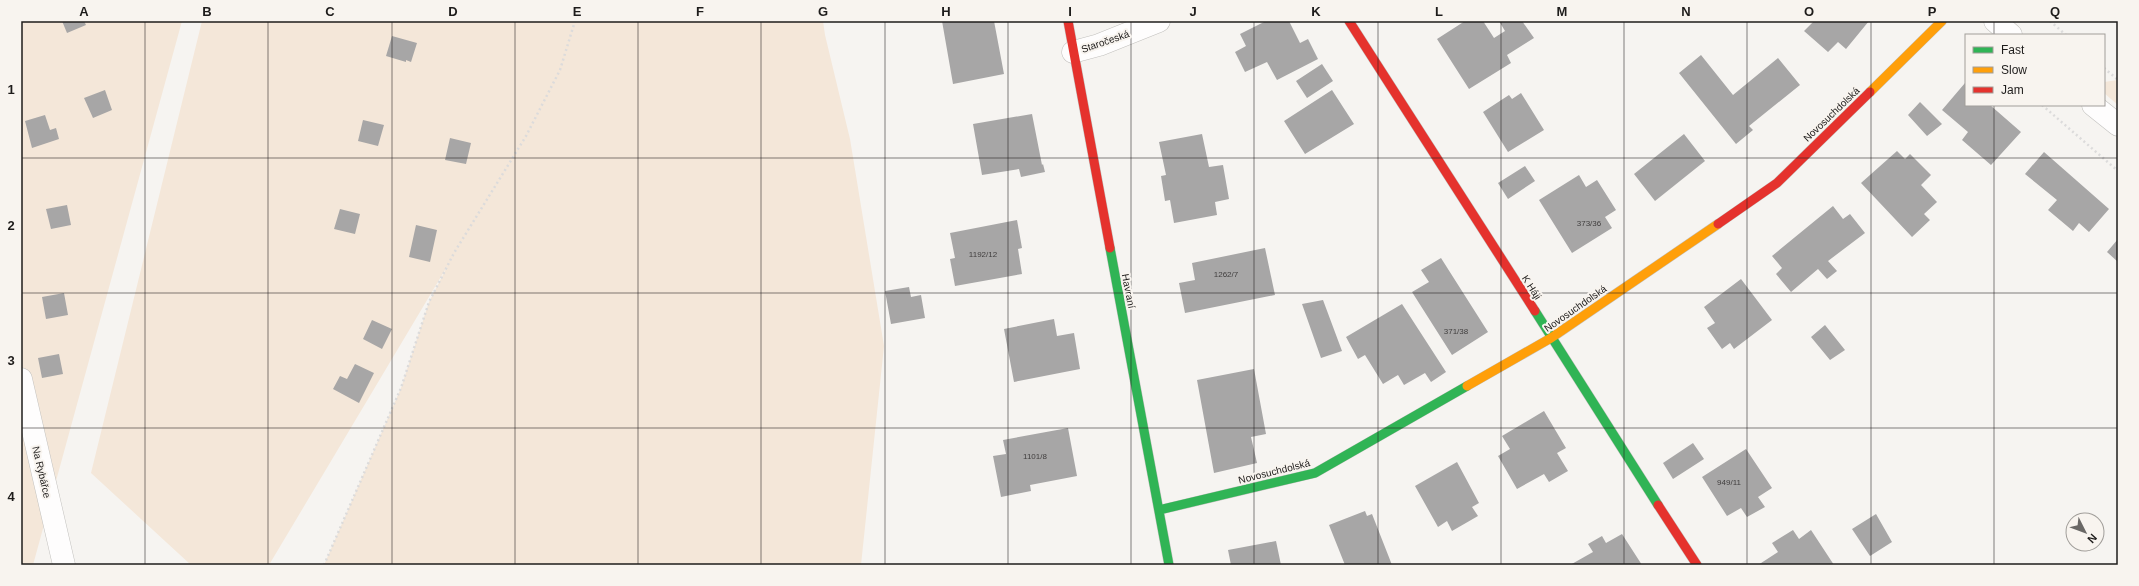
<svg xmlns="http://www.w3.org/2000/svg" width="2139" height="586" viewBox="0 0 2139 586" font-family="Arial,sans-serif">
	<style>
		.green { fill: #f4e7d9 }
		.building { fill: #a7a6a6 }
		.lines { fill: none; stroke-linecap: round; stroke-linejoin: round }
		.street-casing { stroke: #c2c1be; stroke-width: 23 }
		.fast-casing { stroke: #c2c1be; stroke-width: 10 }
		.slow-casing { stroke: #c2c1be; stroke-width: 10 }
		.jam-casing { stroke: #c2c1be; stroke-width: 10 }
		.path { stroke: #dcdbdb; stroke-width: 2.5; stroke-dasharray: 2 3; stroke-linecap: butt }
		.street { stroke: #fefdfd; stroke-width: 22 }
		.fast { stroke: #30b455; stroke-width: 9 }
		.slow { stroke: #ff9f0a; stroke-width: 9 }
		.jam { stroke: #e5322d; stroke-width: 9 }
		.grid { fill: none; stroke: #1e1c1b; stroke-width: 1; stroke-opacity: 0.55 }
		.labels { text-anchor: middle; stroke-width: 4; stroke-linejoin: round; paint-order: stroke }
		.number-label { font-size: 8px; fill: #403e3e }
		.street-label { font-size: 10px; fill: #1e1c1b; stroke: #f8f4ef }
		.neatline { fill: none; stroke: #1e1c1b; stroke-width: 1.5 }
		.grid-label { font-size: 13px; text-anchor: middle; font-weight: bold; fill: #1e1c1b }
	</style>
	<rect width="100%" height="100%" fill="#f6f4f1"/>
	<path class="green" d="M21,21H182L33,565H21Z
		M202,21H823L825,35L850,139L884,346L861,565H324L401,388L429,302L448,265L269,565H191L91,473Z
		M2118,80V105L2104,93V82Z"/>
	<path class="building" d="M62,21H84L86,25L67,33Z
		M942,21H994L1004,74L953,84Z
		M1266,21H1289L1300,43L1308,39L1318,59L1277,80L1267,62L1245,72L1235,52L1246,46L1240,34Z
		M1465,21H1483L1494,38L1505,31L1499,21H1522L1534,38L1507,55L1511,63L1469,89L1437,39Z
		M1814,21H1869L1846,49L1838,42L1828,52L1804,31Z
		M392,36L417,43L411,62L406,60V62L386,56Z
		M1701,55L1733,95L1778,58L1800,85L1749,126L1753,130L1736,144L1679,73Z
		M1322,64L1333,81L1307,98L1296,81Z
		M1965,83L1966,105H1990L2021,132L1991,165L1962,140L1968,132L1942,110Z
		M105,90L112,110L93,118L84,98Z
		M1332,90L1354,124L1305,154L1284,121Z
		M1521,93L1544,130L1508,152L1483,112L1509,95L1512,99Z
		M1920,102L1942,124L1927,136L1908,115Z
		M1032,114L1042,165L1043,164L1045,172L1021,177L1019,169L982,175L973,124Z
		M45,115L50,130L56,128L59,139L32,148L25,121Z
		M363,120L384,125L378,146L358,141Z
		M1202,134L1209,167L1223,165L1229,199L1215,202L1217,215L1174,223L1170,200L1165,201L1161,176L1166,175L1159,142Z
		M1684,134L1705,161L1655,201L1634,174Z
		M450,138L471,143L466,164L445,160Z
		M1897,151L1905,159L1910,154L1931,175L1921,185L1937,202L1924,214L1930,220L1912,237L1861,183Z
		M2044,152L2109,209L2089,232L2079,223L2073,231L2048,210L2057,200L2025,174Z
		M1525,166L1535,181L1508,199L1498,183Z
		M1579,175L1586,187L1597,180L1616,210L1605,217L1612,228L1572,253L1539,200Z
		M67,205L71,225L51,229L46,209Z
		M1833,206L1843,219L1850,214L1865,233L1828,261L1837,271L1827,279L1818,269L1791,292L1776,274L1782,268L1772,256Z
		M340,209L360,214L355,234L334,229Z
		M1017,220L1022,248L1018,249L1022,274L955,286L950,259L955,258L950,233Z
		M416,225L437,230L430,262L409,257Z
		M2118,239V262L2107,252Z
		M1265,248L1275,295L1185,313L1179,283L1195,280L1192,263Z
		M1441,258L1488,332L1452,355L1412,292L1429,282L1421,270Z
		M1741,279L1772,320L1734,349L1730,343L1722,349L1707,328L1715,323L1704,307Z
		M909,287L911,297L921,295L925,318L891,324L885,291Z
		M64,293L68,315L46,319L42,297Z
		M1323,300L1342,351L1321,358L1302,304Z
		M1402,304L1446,372L1431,382L1425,373L1404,385L1398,375L1383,384L1365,355L1358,359L1346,337Z
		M1054,319L1057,336L1074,333L1080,369L1014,382L1004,329Z
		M372,320L392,329L382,349L363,339Z
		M1825,325L1845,350L1830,360L1811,337Z
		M59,354L63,374L42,378L38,358Z
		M355,364L374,373L359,403L333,389L340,376L347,379Z
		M1254,369L1266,434L1251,437L1257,463L1214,473L1197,380Z
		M1544,411L1566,448L1557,453L1568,471L1549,482L1544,474L1517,489L1498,456L1510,449L1502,436Z
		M1068,428L1077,476L1030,485L1031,491L1001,497L993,456L1006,454L1003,440Z
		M1693,443L1704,459L1673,479L1663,463Z
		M1746,449L1772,488L1758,497L1765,507L1747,517L1741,508L1727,516L1702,477Z
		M1457,462L1479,503L1472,507L1478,516L1452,531L1447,521L1438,527L1415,486Z
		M1365,511L1367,516L1372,514L1392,565H1345L1329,525Z
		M1876,514L1892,542L1870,556L1852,529Z
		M1793,530L1799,539L1811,530L1834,565H1758L1778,552L1772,543Z
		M1622,534L1642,565H1570L1593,552L1588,544L1602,536L1606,543Z
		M1276,541L1281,565H1231L1228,550Z"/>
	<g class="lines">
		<defs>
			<path id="street" d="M1995,21L2011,35
				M1073,52L1099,45L1159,21
				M2093,105L2118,125
				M21,379L64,565"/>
			<path id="fast" d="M1110,248L1169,565
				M1535,311L1658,505
				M1159,510L1315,473L1467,386"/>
			<path id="slow" d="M1870,92L1942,21
				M1467,386L1551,338L1718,224"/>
			<path id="jam" d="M1068,21L1110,248
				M1349,21L1535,311
				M1718,224L1777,183L1870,92
				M1658,505L1697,565"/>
		</defs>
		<use href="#street" class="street-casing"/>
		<use href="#fast" class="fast-casing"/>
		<use href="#slow" class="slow-casing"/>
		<use href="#jam" class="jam-casing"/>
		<path class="path" d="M2050,21L2066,35
			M2104,68L2118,80
			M2042,105L2118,171
			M324,565L401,388L429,302L454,253L526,136L560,70L575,21"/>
		<use href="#street" class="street"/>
		<use href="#fast" class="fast"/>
		<use href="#slow" class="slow"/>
		<use href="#jam" class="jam"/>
	</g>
	<path class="grid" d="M145,21V565M268,21V565M392,21V565M515,21V565M638,21V565M761,21V565M885,21V565M1008,21V565M1131,21V565M1254,21V565M1378,21V565M1501,21V565M1624,21V565M1747,21V565M1871,21V565M1994,21V35M1994,105V565M21,158H2118M21,293H2118M21,428H2118"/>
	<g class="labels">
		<g class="number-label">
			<text x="1589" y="226">373/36</text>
			<text x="983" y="257">1192/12</text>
			<text x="1226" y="277">1262/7</text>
			<text x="1456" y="334">371/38</text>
			<text x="1035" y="459">1101/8</text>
			<text x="1729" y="485">949/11</text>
		</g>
		<g class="street-label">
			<text transform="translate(1105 41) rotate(-19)" y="4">Staročeská</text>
			<text transform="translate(1831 114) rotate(-44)" y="4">Novosuchdolská</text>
			<text transform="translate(1532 287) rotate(57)" y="4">K Háji</text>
			<text transform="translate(1129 291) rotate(79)" y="4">Havraní</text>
			<text transform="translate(1575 308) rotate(-35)" y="4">Novosuchdolská</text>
			<text transform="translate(1274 471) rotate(-14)" y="4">Novosuchdolská</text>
			<text transform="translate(42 472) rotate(77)" y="4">Na Rybářce</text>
		</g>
	</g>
	<rect width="2139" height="586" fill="none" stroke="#f8f4ef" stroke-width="44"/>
	<rect x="1965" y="34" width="140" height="72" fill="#f8f4ef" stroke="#a19e9a"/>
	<rect x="1973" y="47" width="20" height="6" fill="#30b455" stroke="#a19e9a"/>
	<text x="2001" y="54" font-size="12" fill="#1e1c1b">Fast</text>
	<rect x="1973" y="67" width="20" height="6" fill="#ff9f0a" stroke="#a19e9a"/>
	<text x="2001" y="74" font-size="12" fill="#1e1c1b">Slow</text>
	<rect x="1973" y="87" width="20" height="6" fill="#e5322d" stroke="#a19e9a"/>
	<text x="2001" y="94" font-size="12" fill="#1e1c1b">Jam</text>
	<g transform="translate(2085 532) rotate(132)"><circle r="19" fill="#f8f4ef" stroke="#a19e9a"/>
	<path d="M0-3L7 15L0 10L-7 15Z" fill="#6a6866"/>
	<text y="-6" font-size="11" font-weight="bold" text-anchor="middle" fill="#1e1c1b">N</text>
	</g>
	<rect x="22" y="22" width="2095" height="542" class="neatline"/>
	<g class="grid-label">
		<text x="84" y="16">A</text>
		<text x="207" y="16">B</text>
		<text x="330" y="16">C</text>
		<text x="453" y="16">D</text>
		<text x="577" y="16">E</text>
		<text x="700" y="16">F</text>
		<text x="823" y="16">G</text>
		<text x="946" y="16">H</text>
		<text x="1070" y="16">I</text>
		<text x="1193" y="16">J</text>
		<text x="1316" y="16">K</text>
		<text x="1439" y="16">L</text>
		<text x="1562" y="16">M</text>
		<text x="1686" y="16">N</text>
		<text x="1809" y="16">O</text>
		<text x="1932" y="16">P</text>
		<text x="2055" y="16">Q</text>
		<text x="11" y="94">1</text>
		<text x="11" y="230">2</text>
		<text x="11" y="365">3</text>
		<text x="11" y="501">4</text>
	</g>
</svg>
